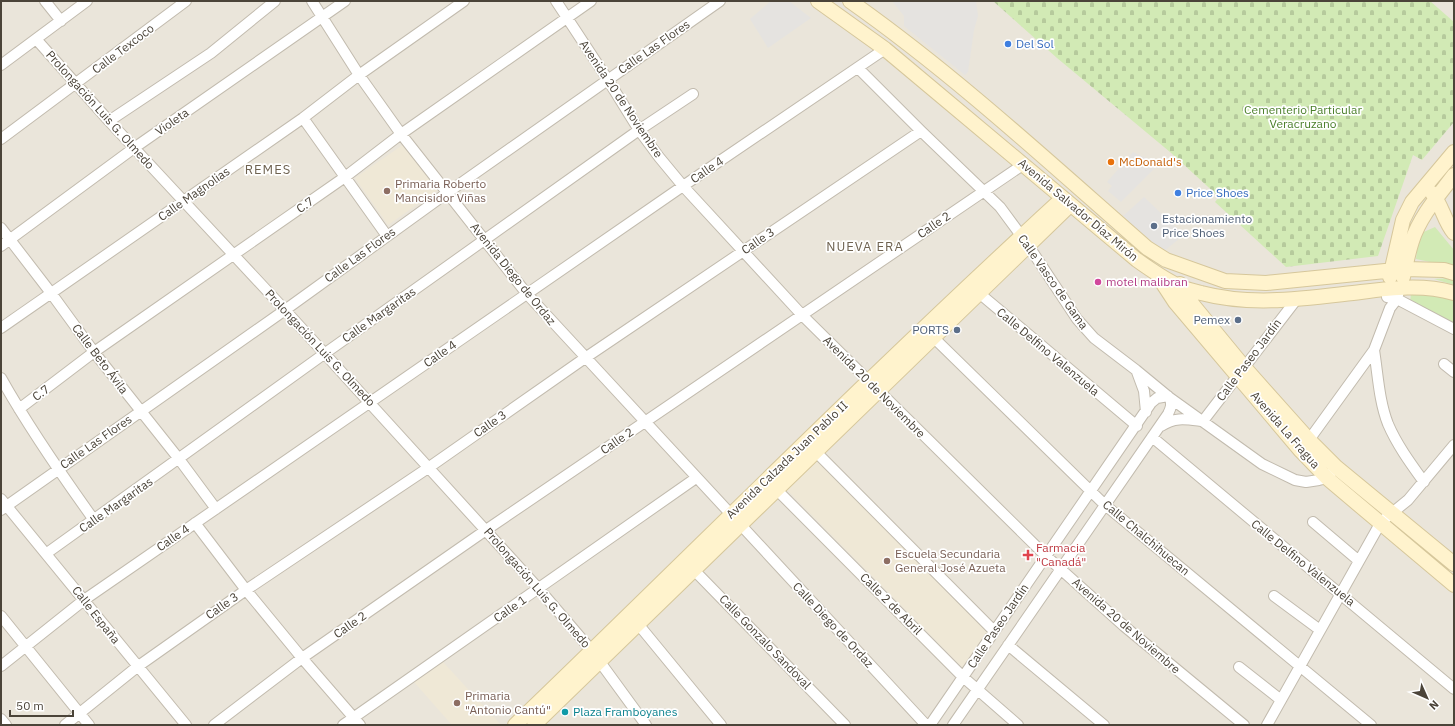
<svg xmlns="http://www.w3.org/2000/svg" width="1455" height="726" viewBox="0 0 1455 726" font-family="'IBM Plex Sans',sans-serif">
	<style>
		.residential { fill: #eae5da }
		.education { fill: #efe8d6 }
		.green { fill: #d2eab5 }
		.cemetery { fill: url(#cemetery-stones) }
		.parking { fill: #e5e3e0 }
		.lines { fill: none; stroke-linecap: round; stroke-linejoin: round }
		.street-casing { stroke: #c2bbae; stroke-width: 12 }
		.secondary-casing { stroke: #d6c79b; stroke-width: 16 }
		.street { stroke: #fff; stroke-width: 10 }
		.secondary { stroke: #fff3cd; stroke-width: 14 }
		.shop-dot { fill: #3f7fe0; stroke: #fff; stroke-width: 1.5 }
		.food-dot { fill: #e8710a; stroke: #fff; stroke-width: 1.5 }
		.education-dot { fill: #8d6e63; stroke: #fff; stroke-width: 1.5 }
		.service-dot { fill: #5c6f8a; stroke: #fff; stroke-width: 1.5 }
		.hotel-dot { fill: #d1479c; stroke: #fff; stroke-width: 1.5 }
		.health-dot { fill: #e0444e; stroke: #fff; stroke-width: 1.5 }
		.culture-dot { fill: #0f9aa8; stroke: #fff; stroke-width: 1.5 }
		.labels { text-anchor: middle; stroke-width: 3.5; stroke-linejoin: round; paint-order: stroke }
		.shop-label { font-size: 12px; fill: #366cbe; stroke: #fff; text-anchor: start }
		.street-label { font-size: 12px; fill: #4b4439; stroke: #fff }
		.park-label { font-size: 12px; fill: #4a7f2a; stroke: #fff }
		.food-label { font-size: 12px; fill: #c56008; stroke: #fff; text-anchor: start }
		.education-label { font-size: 12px; fill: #785e54; stroke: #fff; text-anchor: start }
		.service-label { font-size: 12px; fill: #4e5e75; stroke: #fff; text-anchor: end }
		.hotel-label { font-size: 12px; fill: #b23c85; stroke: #fff; text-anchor: start }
		.health-label { font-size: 12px; fill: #be3a42; stroke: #fff; text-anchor: start }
		.culture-label { font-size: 12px; fill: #0d838f; stroke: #fff; text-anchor: start }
		.neighbourhood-label { font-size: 13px; letter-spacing: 1px; fill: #6e6250; stroke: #fff }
	</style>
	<defs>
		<pattern id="cemetery-stones" width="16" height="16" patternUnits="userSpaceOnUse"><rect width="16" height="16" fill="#d2eab5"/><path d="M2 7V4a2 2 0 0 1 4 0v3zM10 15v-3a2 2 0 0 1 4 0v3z" fill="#b6ca9c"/></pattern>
	</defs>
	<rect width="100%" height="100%" fill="#f6f3ec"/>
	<path class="residential" d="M1,1H1454V725H1Z"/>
	<path class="education" d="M404,144L438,190L388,225L355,178Z
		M816,458L989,633L964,669L785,488Z
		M443,662L501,725H452L414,682Z"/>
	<path class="green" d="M1435,227L1454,250V267L1416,259L1419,234Z
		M1451,278L1454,279V285L1434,279Z
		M1411,293L1454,296V325L1410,303Z"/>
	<path class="cemetery" d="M993,1H1430L1454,22V122L1422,160L1413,155L1378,256L1286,267L1215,202L1219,197L1170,152L1057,58Z"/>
	<path class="parking" d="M771,1H789L811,18L768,48L750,19Z
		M892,1H976L978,16L974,30L968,72L965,75L904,26V16Z
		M1133,152L1159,164L1121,202L1108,191L1112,186L1107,182Z
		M1144,197L1184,235L1164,251L1122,217Z"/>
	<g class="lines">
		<defs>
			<path id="street" d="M45,1L61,21
				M312,1L359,75L401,134L527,294L926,725
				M556,1L608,80L639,130L659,157L683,186L802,315L1046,556L1124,626L1244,725
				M36,39L109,121L285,310L539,589L592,651L646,725
				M1,65L87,1
				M858,68L921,131L1000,207L1028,245L1077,319L1094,338L1136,370L1170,398L1262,464L1295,480L1306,482L1319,480L1327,478L1331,473
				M303,118L387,236
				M109,121L211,53L275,1
				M1,139L186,1
				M1,228L51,293L94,352L179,459L216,509
				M1,246L134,148L345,1
				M979,293L1137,426
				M1387,297L1397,299L1454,329
				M1,328L303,118L359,75L464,1
				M933,337L1105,505L1371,725
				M1374,350C1378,375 1379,401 1388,424C1397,445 1411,464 1424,482
				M1444,364L1454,372
				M1137,372L1144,391L1146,412
				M1,378C29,428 61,474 94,520
				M19,409L94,352L345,177L401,134L591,1
				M1203,421L1296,300
				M1161,426C1175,417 1185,419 1201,421
				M1152,437L1454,689
				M1306,444L1374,350L1390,308L1397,299L1400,287
				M816,452L994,631
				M772,485L963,677L1018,725
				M1,499L186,725
				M1,510L285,310L447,193L720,1
				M1313,522L1359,561
				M195,523L246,590L302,658L360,725
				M47,553L324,354L639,130L693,94
				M690,566L845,725
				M1274,596L1320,630
				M1,616L89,725
				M638,624L721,725
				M1008,645L1104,725
				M1,666L84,600L683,186L885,49
				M1239,667L1281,700
				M1,719L6,725
				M65,725L137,667L246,590L428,468L585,358L921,131
				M214,725L302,658L486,530L1024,164
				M343,725L696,478
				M930,725L1151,403L1157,398L1168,396
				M953,725L1168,414C1171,408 1172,405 1170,398
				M1267,725L1381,522L1408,500L1454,445"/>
			<path id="secondary" d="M818,1L885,49L1137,260C1151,270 1165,280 1181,287C1187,290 1195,291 1201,293C1254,307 1307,298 1361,292C1392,288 1423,284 1454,293
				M850,1C955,75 1050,163 1147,248L1166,260L1225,281L1266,283L1405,269L1444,270L1454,273
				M1432,193C1442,205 1444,221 1454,233
				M1158,276L1175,302L1301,451L1327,478L1454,585
				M1390,277L1403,220L1412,202L1454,152
				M1403,277C1406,265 1408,253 1412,241C1420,216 1439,195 1454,175
				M1180,284L1193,305L1244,367L1310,441L1336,467L1454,564
				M515,725C698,549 876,369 1063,198
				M534,725L1070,205"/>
		</defs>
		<use href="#street" class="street-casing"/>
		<use href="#secondary" class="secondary-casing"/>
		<use href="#street" class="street"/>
		<use href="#secondary" class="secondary"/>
	</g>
	<g class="shop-dot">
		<circle cx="1008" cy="44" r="4"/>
		<circle cx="1178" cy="193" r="4"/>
	</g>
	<circle class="food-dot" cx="1111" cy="162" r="4"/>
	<g class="education-dot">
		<circle cx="387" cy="191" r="4"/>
		<circle cx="887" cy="561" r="4"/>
		<circle cx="457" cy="703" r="4"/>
	</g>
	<g class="service-dot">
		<circle cx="1154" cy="226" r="4"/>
		<circle cx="1238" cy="320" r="4"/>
		<circle cx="957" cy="330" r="4"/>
	</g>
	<circle class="hotel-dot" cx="1098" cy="282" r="4"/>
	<path class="health-dot" d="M1026 549h4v4h4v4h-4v4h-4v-4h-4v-4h4z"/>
	<circle class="culture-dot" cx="565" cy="712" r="4"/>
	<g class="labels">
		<g class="shop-label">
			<text x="1016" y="48">Del Sol</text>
			<text x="1186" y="197">Price Shoes</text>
		</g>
		<g class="street-label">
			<text transform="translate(654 47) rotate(-35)" y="4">Calle Las Flores</text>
			<text transform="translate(123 49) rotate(-37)" y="4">Calle Texcoco</text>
			<text transform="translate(621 99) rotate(56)" y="4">Avenida 20 de Noviembre</text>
			<text transform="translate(100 110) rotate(48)" y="4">Prolongación Luis G. Olmedo</text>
			<text transform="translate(172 122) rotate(-35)" y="4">Violeta</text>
			<text transform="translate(707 170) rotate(-34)" y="4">Calle 4</text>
			<text transform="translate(194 194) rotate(-35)" y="4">Calle Magnolias</text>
			<text transform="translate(305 205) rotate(-35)" y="4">C.7</text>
			<text transform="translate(1078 210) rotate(40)" y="4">Avenida Salvador Díaz Mirón</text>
			<text transform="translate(934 225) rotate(-34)" y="4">Calle 2</text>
			<text transform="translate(758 241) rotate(-34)" y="4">Calle 3</text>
			<text transform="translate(360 255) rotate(-36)" y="4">Calle Las Flores</text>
			<text transform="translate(513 274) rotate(51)" y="4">Avenida Diego de Ordaz</text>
			<text transform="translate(1053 282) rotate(55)" y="4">Calle Vasco de Gama</text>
			<text transform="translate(379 315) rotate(-35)" y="4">Calle Margaritas</text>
			<text transform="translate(320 348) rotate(47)" y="4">Prolongación Luis G. Olmedo</text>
			<text transform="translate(1048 352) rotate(40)" y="4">Calle Delfino Valenzuela</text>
			<text transform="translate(440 354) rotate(-35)" y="4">Calle 4</text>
			<text transform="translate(100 359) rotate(53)" y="4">Calle Beto Ávila</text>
			<text transform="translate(1249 360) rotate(-53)" y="4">Calle Paseo Jardín</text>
			<text transform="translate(874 387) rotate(45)" y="4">Avenida 20 de Noviembre</text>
			<text transform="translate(41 393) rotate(-37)" y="4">C.7</text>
			<text transform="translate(490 424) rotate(-35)" y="4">Calle 3</text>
			<text transform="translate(1285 430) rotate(49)" y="4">Avenida La Fragua</text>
			<text transform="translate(617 441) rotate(-34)" y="4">Calle 2</text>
			<text transform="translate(96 442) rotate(-35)" y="4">Calle Las Flores</text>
			<text transform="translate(787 460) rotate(-44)" y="4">Avenida Calzada Juan Pablo II</text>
			<text transform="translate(116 505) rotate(-35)" y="4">Calle Margaritas</text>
			<text transform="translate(173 538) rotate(-35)" y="4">Calle 4</text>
			<text transform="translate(1146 538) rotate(40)" y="4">Calle Chalchihuecan</text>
			<text transform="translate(1303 563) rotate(39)" y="4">Calle Delfino Valenzuela</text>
			<text transform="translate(537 588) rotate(49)" y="4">Prolongación Luis G. Olmedo</text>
			<text transform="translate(891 604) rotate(45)" y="4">Calle 2 de Abril</text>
			<text transform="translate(222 606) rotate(-35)" y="4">Calle 3</text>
			<text transform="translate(510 609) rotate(-35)" y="4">Calle 1</text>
			<text transform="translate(96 615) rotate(52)" y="4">Calle España</text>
			<text transform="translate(350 625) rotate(-35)" y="4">Calle 2</text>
			<text transform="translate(833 625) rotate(47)" y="4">Calle Diego de Ordaz</text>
			<text transform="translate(998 626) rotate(-56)" y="4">Calle Paseo Jardín</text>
			<text transform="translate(1126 626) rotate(41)" y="4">Avenida 20 de Noviembre</text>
			<text transform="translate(765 642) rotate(46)" y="4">Calle Gonzalo Sandoval</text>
		</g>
		<g class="park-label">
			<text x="1303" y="114">Cementerio Particular<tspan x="1303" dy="14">Veracruzano</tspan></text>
		</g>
		<g class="food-label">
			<text x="1119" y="166">McDonald's</text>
		</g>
		<g class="education-label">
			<text x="395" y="188">Primaria Roberto<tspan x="395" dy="14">Mancisidor Viñas</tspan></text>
			<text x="895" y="558">Escuela Secundaria<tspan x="895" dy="14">General José Azueta</tspan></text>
			<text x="465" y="700">Primaria<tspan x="465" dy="14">"Antonio Cantú"</tspan></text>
		</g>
		<g class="service-label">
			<text x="1162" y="223" text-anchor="start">Estacionamiento<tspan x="1162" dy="14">Price Shoes</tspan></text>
			<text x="1230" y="324">Pemex</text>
			<text x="949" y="334">PORTS</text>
		</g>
		<g class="hotel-label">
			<text x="1106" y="286">motel malibran</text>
		</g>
		<g class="health-label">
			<text x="1036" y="552">Farmacia<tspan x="1036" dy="14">"Canadá"</tspan></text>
		</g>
		<g class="culture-label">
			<text x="573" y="716">Plaza Framboyanes</text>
		</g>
		<g class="neighbourhood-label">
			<text x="268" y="174">REMES</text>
			<text x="865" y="251">NUEVA ERA</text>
		</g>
	</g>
	<rect width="1455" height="726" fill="none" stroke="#4b4439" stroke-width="4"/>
	<g transform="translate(1427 698) rotate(135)" stroke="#ffffff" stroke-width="3" paint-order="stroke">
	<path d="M0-3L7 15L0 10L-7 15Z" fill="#4b4439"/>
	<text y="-6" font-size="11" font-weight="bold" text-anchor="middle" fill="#4b4439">N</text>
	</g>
	<path d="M10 710v6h63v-6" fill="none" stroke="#4b4439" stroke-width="2"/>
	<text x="16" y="710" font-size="12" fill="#4b4439" stroke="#ffffff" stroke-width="3" paint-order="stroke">50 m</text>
</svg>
